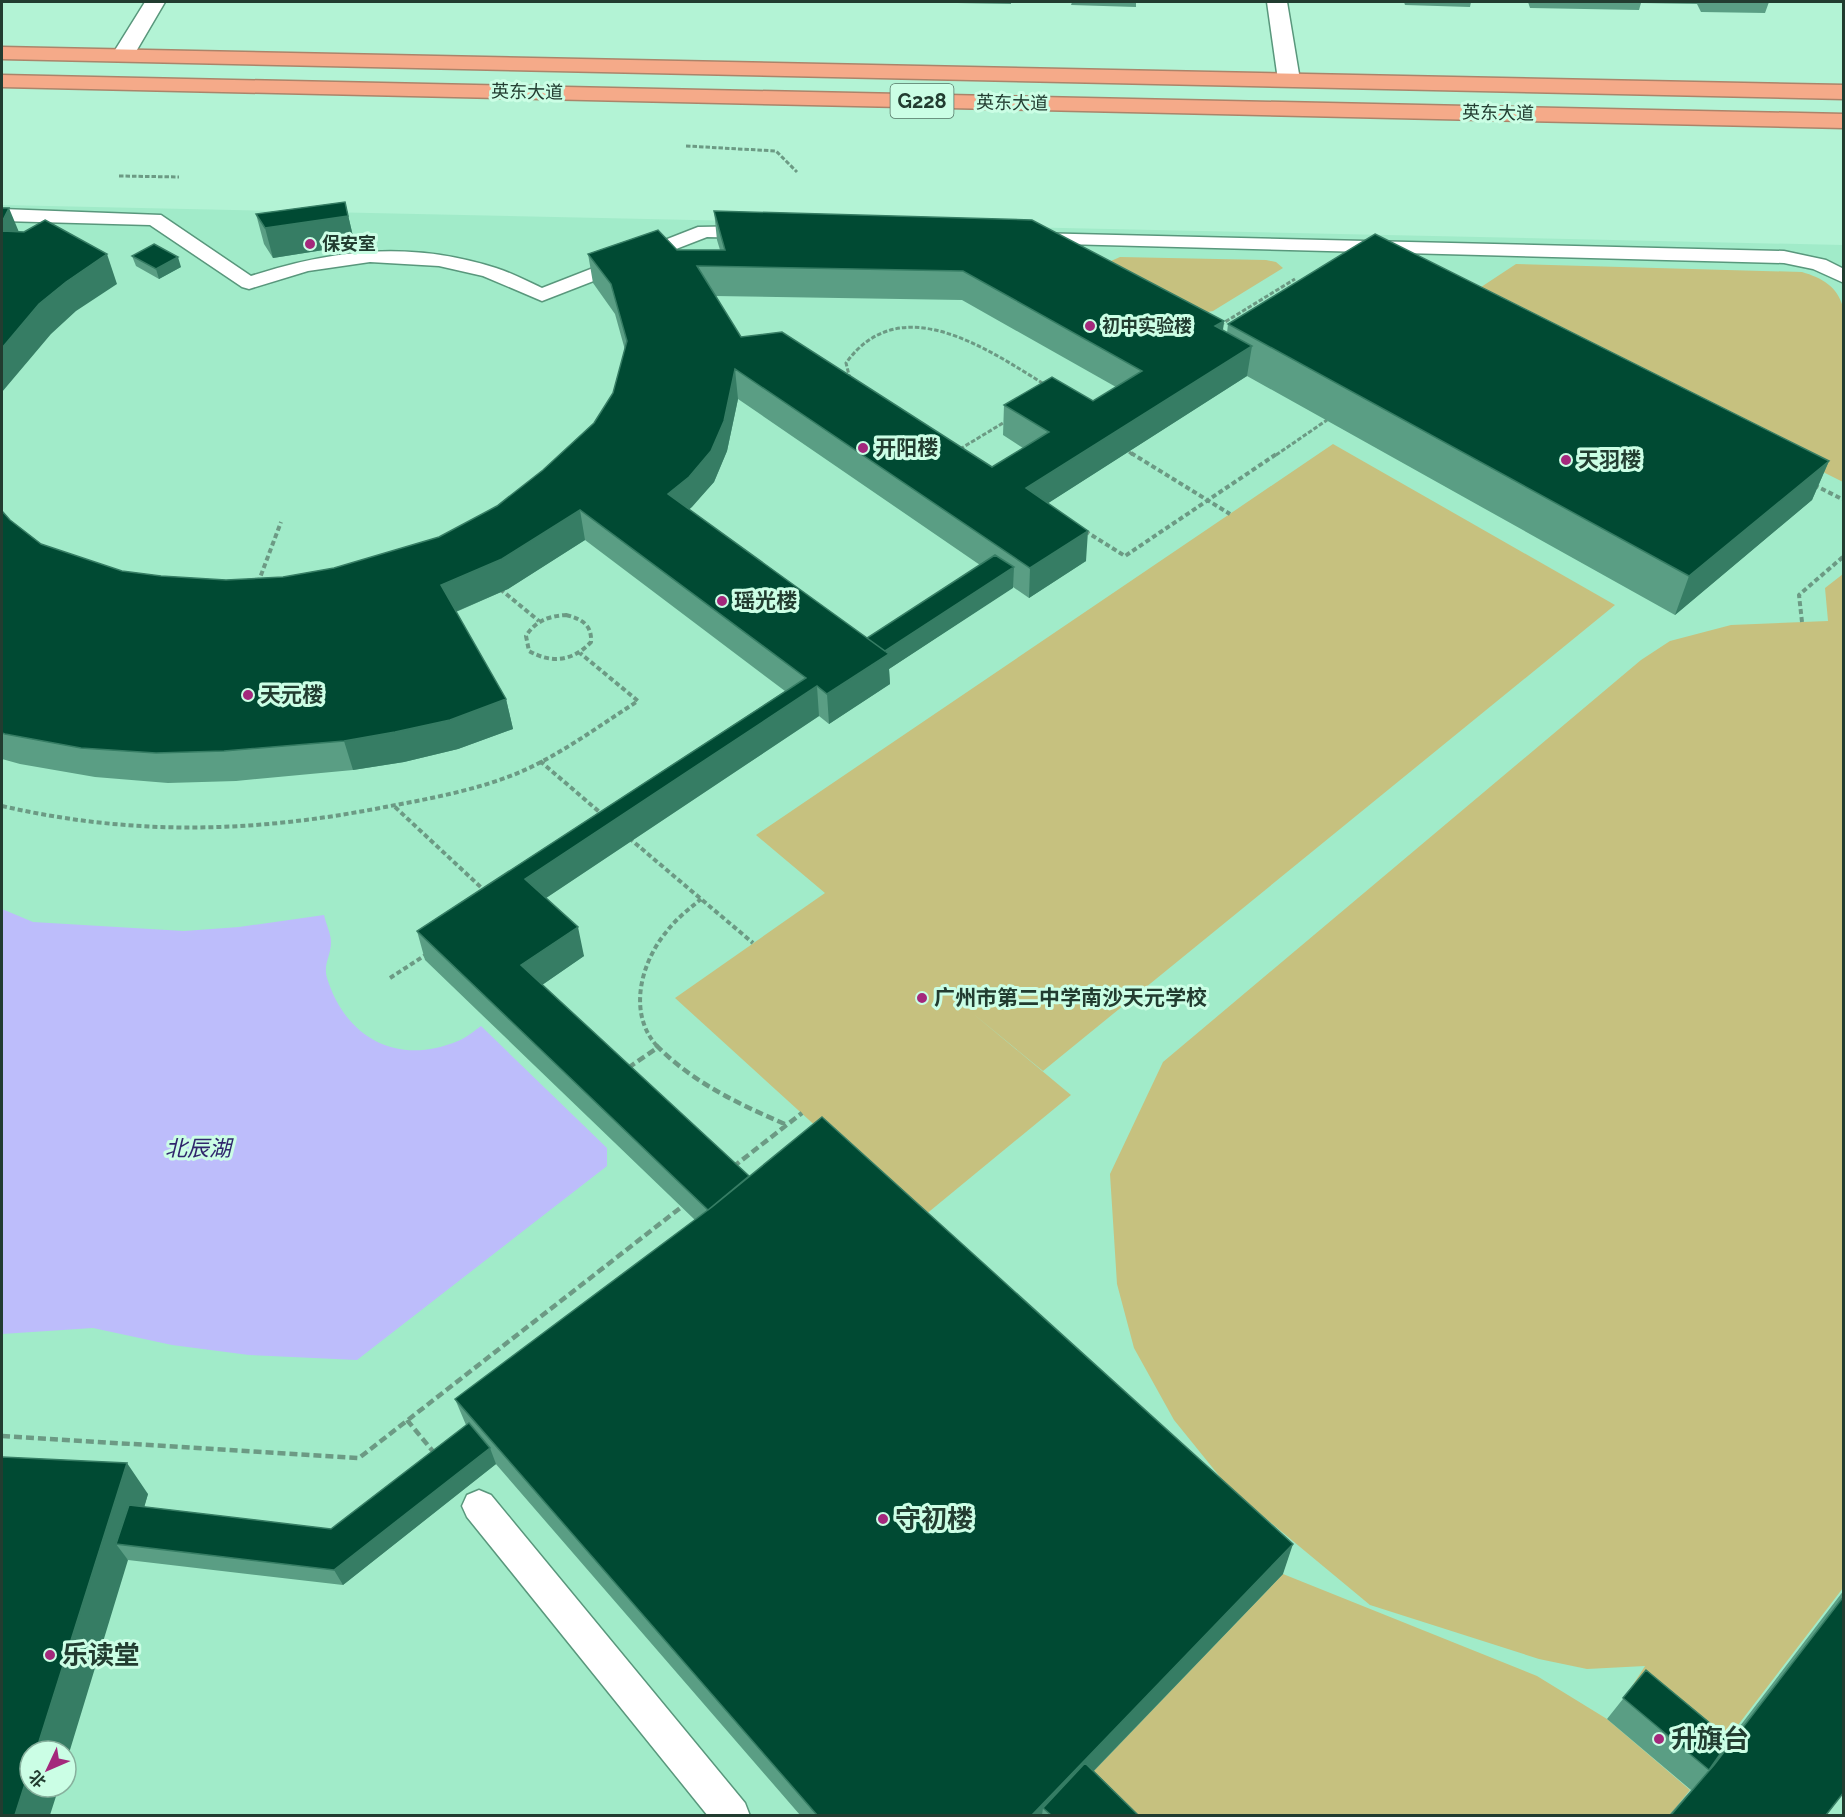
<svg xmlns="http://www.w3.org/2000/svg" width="1845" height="1817" viewBox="0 0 1845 1817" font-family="Raleway,'Noto Sans SC',sans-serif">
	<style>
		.built { fill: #a1ebc9; fill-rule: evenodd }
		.green { fill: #c6c17f }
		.water { fill: #bdbdfb }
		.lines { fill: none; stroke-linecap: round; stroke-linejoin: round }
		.lane-casing { stroke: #59977c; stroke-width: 3 }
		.street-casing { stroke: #59977c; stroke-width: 3 }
		.highway-casing { stroke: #ab846a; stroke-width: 3 }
		.path-far2 { stroke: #6c9a84; stroke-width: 3; stroke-dasharray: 4.5 2; stroke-linecap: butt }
		.path-far1 { stroke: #6c9a84; stroke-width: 4; stroke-dasharray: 5 3; stroke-linecap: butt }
		.path { stroke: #6c9a84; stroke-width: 4.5; stroke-dasharray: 8 4; stroke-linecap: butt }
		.lane { fill: #fff; fill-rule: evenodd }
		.street { fill: #fff; fill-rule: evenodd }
		.highway { fill: #f5aa89; fill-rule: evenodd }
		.wall { fill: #5a9e84; fill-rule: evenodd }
		.shaded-wall { fill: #367d64 }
		.building { fill: #004a33; stroke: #367d64; stroke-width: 1.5; fill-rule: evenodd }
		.poi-dot { fill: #a4287c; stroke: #cbfee5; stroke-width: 2 }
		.labels { text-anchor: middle; stroke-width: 6; stroke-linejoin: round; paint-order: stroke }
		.far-street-label { font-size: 18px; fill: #223c30; stroke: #cbfee5 }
		.far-poi-label { font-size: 18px; font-weight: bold; fill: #223c30; stroke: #cbfee5; text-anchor: start }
		.shield { fill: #cbfee5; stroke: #557666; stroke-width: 1.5 }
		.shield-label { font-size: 20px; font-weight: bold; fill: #223c30 }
		.poi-label { font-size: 21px; font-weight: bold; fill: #223c30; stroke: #cbfee5; text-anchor: start }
		.water-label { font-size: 22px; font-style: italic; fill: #30266c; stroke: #cbfee5 }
		.near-poi-label { font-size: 26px; font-weight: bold; fill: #223c30; stroke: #cbfee5; text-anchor: start }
	</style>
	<rect width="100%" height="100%" fill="#b3f3d5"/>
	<path class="built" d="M2,205L1843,245V1815L2,1816ZM30,1751H66V1787H30Z"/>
	<path class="green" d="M1120,257L1266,260L1276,262L1283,268L1213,311L1197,314L1115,268L1111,261Z
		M1516,264L1802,272C1822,278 1837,286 1843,307V482L1469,295Z
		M1333,444L1615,605L1043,1071L971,1012L1071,1095L919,1220L675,998L825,893L756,835Z
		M1843,574V1588L1712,1759L1629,1691L1645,1666L1587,1669L1539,1659L1370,1605L1229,1488L1174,1420L1134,1348L1117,1284L1110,1174L1163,1062L1641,660L1670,641L1731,625L1828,621L1825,588Z
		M1283,1574L1537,1676L1607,1719L1690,1790L1669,1816H1114L1082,1783Z"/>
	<path class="water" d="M2,909L33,922L184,931L239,927L324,915C326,924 331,934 331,942C331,956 323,964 327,978C346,1039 398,1066 458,1041C466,1038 474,1031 481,1026L607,1148V1166L357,1360L249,1355L172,1345L93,1328L2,1334Z"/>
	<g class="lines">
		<defs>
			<path id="lane" d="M2,209L161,215L251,276C334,249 412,241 496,268C512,273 527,281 542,288L698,227L752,226L762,232L752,238L707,237L542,301L483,276L439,266L370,262L308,271L249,289L242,287L150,225L2,221Z
				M1033,233L1784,251L1826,260L1844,269V283L1813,269L1784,263L1026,243L1023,239L1026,235Z
				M479,1490L491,1495L745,1803L750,1816H708L467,1517L462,1506L467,1495Z"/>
			<path id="street" d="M145,2H165L131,60H115L112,55Z
				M1267,2H1287L1300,80L1297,85H1281L1278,80Z"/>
			<path id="highway" d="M2,47L1844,85V99L2,59Z
				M2,75L1844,114V128L2,87Z"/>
		</defs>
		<use href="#lane" class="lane-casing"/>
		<use href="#street" class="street-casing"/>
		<use href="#highway" class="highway-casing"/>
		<path class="path-far2" d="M686,146L776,151L797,172
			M119,176L179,177
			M1220,325L1295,279
			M850,379L846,363C900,288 987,349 1044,384
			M960,449L1008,420
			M1129,452L1133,455
			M1276,455L1327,420"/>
		<path class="path-far1" d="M1131,453L1230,514
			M1814,485L1844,500
			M1085,531L1125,556L1278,453
			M258,583L281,522
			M500,589L539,621
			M566,615C582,619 592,625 591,642C573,661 552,664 529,651L526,636C535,621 549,616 566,615Z
			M1802,622L1799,595L1844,556
			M540,761L603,815
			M2,806C133,836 253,833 385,807C428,799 472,791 513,775C558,757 597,727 638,701L580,653
			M395,807L486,892
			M629,838L753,943
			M390,978L427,954
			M657,1046C627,1013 641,962 667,931C676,919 689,909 701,899"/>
		<path class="path" d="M656,1045C693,1083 739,1104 787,1125
			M628,1068L657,1048
			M733,1167L802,1113
			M407,1420L436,1455
			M2,1436L359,1458L684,1205"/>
		<use href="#lane" class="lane"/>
		<use href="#street" class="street"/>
		<use href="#highway" class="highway"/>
	</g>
	<path class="wall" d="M904,2H1011V4Z
		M1072,2H1136V7L1071,5Z
		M1404,2H1471L1470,7L1405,5Z
		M1528,2H1769L1765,13L1701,12L1697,4L1641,3L1639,10L1530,8Z
		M345,202L355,245L273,258L264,244L256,214Z
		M714,211L1224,321L1223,330L1227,333L1228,324L1829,461L1812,500L1675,615L1247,376L1048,503L1086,561L1029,598L1013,587L889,669L890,684L829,724L819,716L546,898L584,956L542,985L749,1176L1283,1574L1094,1771L1138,1815H800L495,1463L496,1464L343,1585L128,1560L2,1457L148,1494L144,1507L331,1529L466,1425L455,1399L695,1220L425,960L417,931L785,691L585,540L508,589L456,612L506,699L513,729L458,749L404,762L353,770L236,781L168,783L95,777L20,764L2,759V511L10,520L41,544L122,571L161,576L226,580L283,577L334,568L439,537L497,506L543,470L594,423L613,393L625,350L615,314L593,283L588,254L677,250H720L717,240ZM715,296L962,300L1116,387L1093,401L1004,405L1003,435L1023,448L992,467L741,337ZM738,399L980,565L867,638L689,509L714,482L727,451Z
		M132,256L181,267L159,279L136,266Z
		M1844,1590V1792L1826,1815H1669L1691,1790L1607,1719L1646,1670L1730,1739Z"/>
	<path class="shaded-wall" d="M345,202L355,245L273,258L265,228Z
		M9,208L21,237L2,245V222Z
		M107,254L117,284L76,311L51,334L2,392V348L39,304L66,282Z
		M178,257L181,267L159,279L156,269Z
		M1224,321L1220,351L1215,326Z
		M1252,346L1247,376L1025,518L1026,488Z
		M735,369L738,399L727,451L714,482L692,507L672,524L668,494Z
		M1829,461L1812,500L1675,615L1689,576Z
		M580,510L585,540L508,589L448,615L441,585Z
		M1088,531L1086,561L1029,598L1030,568Z
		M1014,567L1013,588L889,669L890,684L829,724L827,694L879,655Z
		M817,686L819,716L531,908L525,879Z
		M506,699L513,729L458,749L404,762L353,770L344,741Z
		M578,927L584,956L529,994L521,965Z
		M490,1448L496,1464L343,1585L334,1570Z
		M127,1463L148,1494L133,1546L116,1544L128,1560L66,1763V1751H36Z
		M1293,1544L1283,1574L1051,1815L1043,1808L1042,1815H1032Z
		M30,1768V1787H59L50,1815H15Z"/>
	<path class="building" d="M345,202L348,216L265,228L256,214Z
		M2,208H9L2,222Z
		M714,211L1032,220L1224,321L1215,326L1252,346L1026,488L1088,531L1030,568L735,369L724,421L711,451L689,477L668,494L889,654L827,694L817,686L525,879L578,927L521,965L749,1176L708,1210L417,931L806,678L580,510L502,559L441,585L506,699L450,720L395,732L344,741L224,751L156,753L81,748L5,734L2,733V511L10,520L41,544L122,571L161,576L226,580L283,577L334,568L439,537L497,506L543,470L594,423L613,393L627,341L611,284L588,254L658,230L677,250H725ZM697,266L963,271L1142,371L1093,401L1052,377L1004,405L1049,432L992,467L782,332L741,337Z
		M45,220L107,254L66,282L39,304L2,348V231L24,232Z
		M1375,234L1829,461L1689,576L1228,324Z
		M154,244L178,257L156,269L132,256Z
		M995,555L1014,567L885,651L867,638Z
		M822,1117L1293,1544L1032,1815H817L455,1399L712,1207Z
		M469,1423L490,1448L334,1570L116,1544L129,1505L331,1529Z
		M2,1457L127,1463L36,1751H30V1768L15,1815H2Z
		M1844,1596V1792L1826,1815H1671L1714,1765Z
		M1646,1670L1730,1740L1709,1770L1623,1698Z
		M1085,1763L1138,1815H1051L1043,1808Z"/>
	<g class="poi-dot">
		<circle cx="310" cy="244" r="6"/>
		<circle cx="1090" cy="326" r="6"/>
		<circle cx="863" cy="448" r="6"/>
		<circle cx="1566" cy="460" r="6"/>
		<circle cx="722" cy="601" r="6"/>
		<circle cx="248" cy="695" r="6"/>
		<circle cx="922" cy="998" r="6"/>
		<circle cx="883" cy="1519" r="6"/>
		<circle cx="50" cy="1655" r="6"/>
		<circle cx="1659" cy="1739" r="6"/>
	</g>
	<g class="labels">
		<g class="far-street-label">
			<text transform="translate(527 92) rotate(1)" y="6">英东大道</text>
			<text transform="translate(1012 103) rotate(1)" y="6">英东大道</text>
			<text transform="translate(1498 113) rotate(1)" y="6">英东大道</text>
		</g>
		<g class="far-poi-label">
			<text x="322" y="250">保安室</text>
			<text x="1102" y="332">初中实验楼</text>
		</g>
		<rect class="shield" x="890.5" y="84" width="63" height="34" rx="4.5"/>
		<g class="shield-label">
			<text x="922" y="108">G228</text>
		</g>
		<g class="poi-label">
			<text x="875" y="455">开阳楼</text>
			<text x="1578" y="467">天羽楼</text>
			<text x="734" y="608">瑶光楼</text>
			<text x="260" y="702">天元楼</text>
			<text x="934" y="1005">广州市第二中学南沙天元学校</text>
		</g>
		<g class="water-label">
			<text x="198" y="1156">北辰湖</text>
		</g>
		<g class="near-poi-label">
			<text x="895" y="1528">守初楼</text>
			<text x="62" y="1664">乐读堂</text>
			<text x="1671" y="1748">升旗台</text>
		</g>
	</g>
	<rect width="1845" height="1817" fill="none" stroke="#223c30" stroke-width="6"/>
	<g transform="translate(48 1769) rotate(226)"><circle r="28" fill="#cbfee5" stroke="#87b09d" stroke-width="1.5"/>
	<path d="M0-4.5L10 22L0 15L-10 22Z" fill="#a4287c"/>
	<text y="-9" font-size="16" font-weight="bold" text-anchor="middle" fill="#223c30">北</text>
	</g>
</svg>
